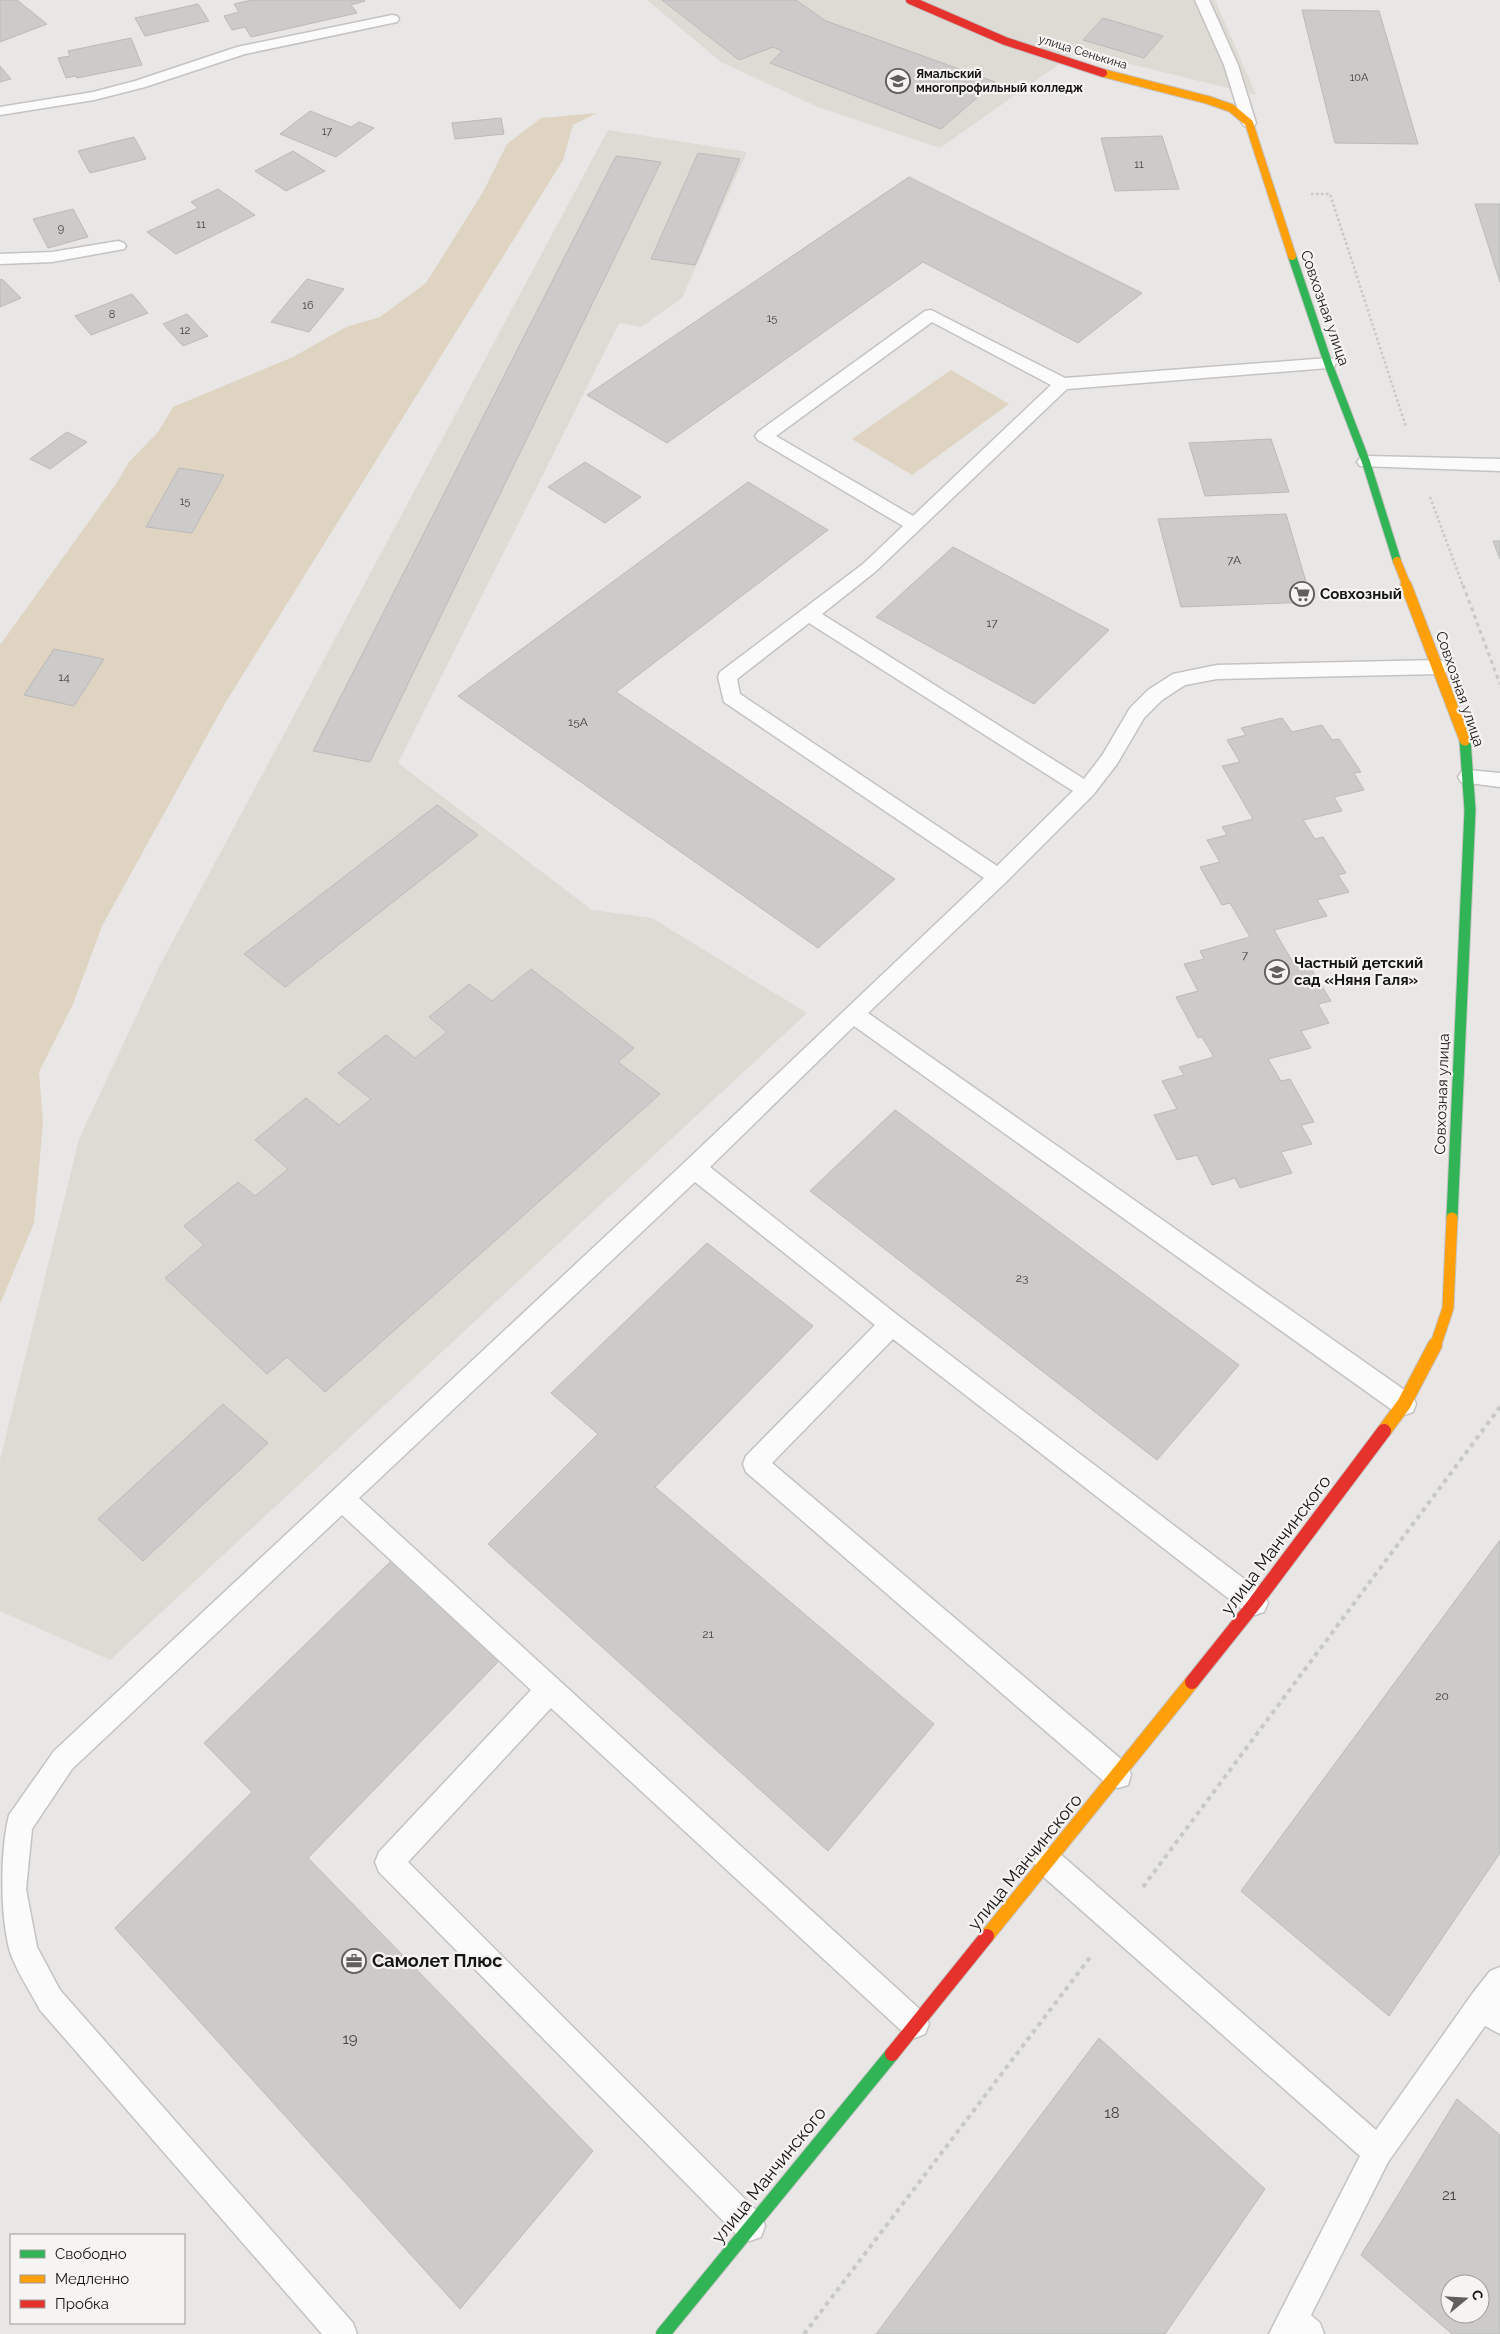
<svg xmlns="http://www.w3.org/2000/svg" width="1500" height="2334" viewBox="0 0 1500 2334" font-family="Raleway,sans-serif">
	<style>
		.built { fill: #dedad4 }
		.green { fill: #dfd3c2 }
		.building { fill: #cccbca; stroke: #bbbab9; fill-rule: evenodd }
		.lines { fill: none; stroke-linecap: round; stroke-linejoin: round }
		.lane-casing { stroke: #c4c3c2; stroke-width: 3 }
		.fast-far2-casing { stroke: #c4c3c2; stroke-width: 10 }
		.fast-far1-casing { stroke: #c4c3c2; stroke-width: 13 }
		.fast-casing { stroke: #c4c3c2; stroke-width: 16 }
		.slow-far2-casing { stroke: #c4c3c2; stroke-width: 10 }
		.slow-far1-casing { stroke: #c4c3c2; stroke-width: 13 }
		.slow-casing { stroke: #c4c3c2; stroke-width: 16 }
		.jam-far1-casing { stroke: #c4c3c2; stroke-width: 10 }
		.jam-casing { stroke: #c4c3c2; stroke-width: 16 }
		.path-far2 { stroke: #c8c8c7; stroke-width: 2.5; stroke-dasharray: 2.5 2.5; stroke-linecap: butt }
		.path-far1 { stroke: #c8c8c7; stroke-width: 3; stroke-dasharray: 4 4; stroke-linecap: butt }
		.path { stroke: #c8c8c7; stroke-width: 4; stroke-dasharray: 4.5 4.5; stroke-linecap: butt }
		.lane { fill: #fcfbfb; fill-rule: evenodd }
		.fast-far2 { stroke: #30b455; stroke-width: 8 }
		.fast-far1 { stroke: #30b455; stroke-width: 11 }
		.fast { stroke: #30b455; stroke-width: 14 }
		.slow-far2 { stroke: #ff9f0a; stroke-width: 8 }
		.slow-far1 { stroke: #ff9f0a; stroke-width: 11 }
		.slow { stroke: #ff9f0a; stroke-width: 14 }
		.jam-far1 { stroke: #e5322d; stroke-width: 8 }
		.jam { stroke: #e5322d; stroke-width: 14 }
		.labels { text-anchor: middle; stroke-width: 4.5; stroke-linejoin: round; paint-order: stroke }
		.far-number-label { font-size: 11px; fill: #444342 }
		.far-street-label { font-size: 12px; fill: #161615; stroke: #f6f4f2 }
		.far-poi-label { font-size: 12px; font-weight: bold; fill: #161615; stroke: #f6f4f2; text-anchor: start }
		.number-label { font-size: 12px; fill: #444342 }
		.street-label { font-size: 15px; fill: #161615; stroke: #f6f4f2 }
		.poi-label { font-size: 15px; font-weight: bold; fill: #161615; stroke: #f6f4f2; text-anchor: start }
		.near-number-label { font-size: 15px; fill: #444342 }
		.near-street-label { font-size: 18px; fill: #161615; stroke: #f6f4f2 }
		.near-poi-label { font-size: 18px; font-weight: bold; fill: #161615; stroke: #f6f4f2; text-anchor: start }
	</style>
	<rect width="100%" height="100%" fill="#e8e7e5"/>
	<path class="built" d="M647,0H1215L1256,95L1139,66L1075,53L940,148L818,107L721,62Z
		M608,130L747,152L682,298L641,327L619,323L398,763L592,910L652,918L807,1013L110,1660L0,1611V1460L79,1139L159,967Z"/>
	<path class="green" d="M597,113L573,125L563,160L224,705L102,926L73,1004L39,1072L43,1123L34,1223L0,1304V645L116,484L129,462L158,432L173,407L293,357L346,327L380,317L426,283L483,192L507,144L541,118Z
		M951,370L1009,404L912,475L852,439Z"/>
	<path class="building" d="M0,0H17L47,24L0,42Z
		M252,0H364L365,1L351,5L357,13L251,37L245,27L232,30L224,16L239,12L234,4Z
		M662,0H796L826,21L995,82L941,129L770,63L782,51L773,47L739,60Z
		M198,4L209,21L145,36L135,18Z
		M1302,10L1379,11L1418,144L1335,143Z
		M1103,18L1163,36L1144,58L1083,40Z
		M131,38L142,65L77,78L75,76L66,78L58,58L70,56L68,51Z
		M0,66L11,79L0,82Z
		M310,111L351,127L359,122L374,128L336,157L280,134Z
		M501,118L504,134L455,139L452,123Z
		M1162,136L1179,189L1115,191L1101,138Z
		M134,137L146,159L90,173L78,151Z
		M293,151L325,171L286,191L255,171Z
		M698,153L740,159L695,265L651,259Z
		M616,156L661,162L370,762L313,751Z
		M909,177L1142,293L1078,343L923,262L667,443L587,395Z
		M218,189L255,215L176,254L147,232L198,208L191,202Z
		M1475,204H1500V282Z
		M73,209L88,237L48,248L33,219Z
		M2,279L21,298L0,307V280Z
		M307,279L344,289L309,332L271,322Z
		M132,294L148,313L91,335L75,316Z
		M187,314L208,336L183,346L163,324Z
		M67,432L87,442L50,469L30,459Z
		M1271,439L1289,492L1205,496L1189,443Z
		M585,462L641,497L605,523L548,487Z
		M179,468L224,475L192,533L146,527Z
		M748,482L828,530L616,692L895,879L818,948L458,696Z
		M1286,514L1312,602L1181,607L1158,519Z
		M1493,541H1500V559Z
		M953,547L1109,630L1034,704L876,617Z
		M54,649L104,659L74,706L24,695Z
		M1282,718L1292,732L1322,725L1332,740L1339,739L1361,772L1354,773L1364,790L1334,797L1342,811L1303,820L1315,839L1323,837L1346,873L1338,875L1349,892L1317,900L1327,916L1274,930L1295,966L1307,962L1331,1001L1318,1004L1329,1023L1301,1031L1311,1048L1268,1059L1281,1081L1290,1079L1314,1122L1301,1125L1312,1144L1281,1152L1292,1173L1240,1188L1235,1178L1212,1185L1197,1155L1177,1160L1154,1115L1177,1109L1162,1081L1184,1075L1179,1067L1214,1057L1202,1037L1198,1038L1176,997L1198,991L1184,964L1204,959L1200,951L1250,937L1230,903L1222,905L1200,867L1220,862L1207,840L1227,835L1222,827L1253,819L1222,766L1240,762L1227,740L1246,735L1241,728Z
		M437,805L478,835L285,987L244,954Z
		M531,969L634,1048L618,1062L660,1094L325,1392L287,1357L267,1374L165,1278L204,1245L184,1226L238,1182L255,1196L288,1169L255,1140L306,1098L339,1125L371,1099L338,1073L386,1035L415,1058L447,1032L429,1017L469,984L492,1001Z
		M895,1110L1239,1365L1157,1460L810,1191Z
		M707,1243L813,1326L655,1487L934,1724L828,1851L488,1544L598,1434L551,1393Z
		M223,1404L268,1443L143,1561L98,1519Z
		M1500,1540V1853L1389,2016L1241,1891Z
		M391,1561L499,1661L308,1858L593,2151L460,2309L115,1928L252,1792L204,1743Z
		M1099,2038L1265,2189L1165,2334H876Z
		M1457,2099L1500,2135V2334H1452L1361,2255ZM1450,2284H1480V2314H1450Z"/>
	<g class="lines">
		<defs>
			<path id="lane" d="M1195,0H1209L1238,65L1256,123L1254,126H1244L1242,123L1224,65Z
				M392,15L397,16L399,19L397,22L245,54L145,87L94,100L0,115V107L93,92L135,81L237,47Z
				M118,241L124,243L126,246L124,249L52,262L0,264V254L52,252Z
				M931,310L1065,378L1328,358L1334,359L1336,363L1334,367L1328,368L1067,389L875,572L822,614L1084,779L1103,754L1130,708L1148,690L1173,674L1217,665L1439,660L1446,662L1448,667L1446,672L1439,674L1217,679L1185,685L1162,700L1144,718L1117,764L1093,795L1005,883L868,1013L1413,1396L1416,1404L1413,1412L1404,1415L1395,1412L854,1026L710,1167L900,1317L1264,1594L1268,1603L1264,1612L1255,1615L1246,1612L893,1339L772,1463L1128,1765L1131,1775L1128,1785L1118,1788L1108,1785L746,1472L743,1464L746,1456L875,1325L695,1182L359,1498L925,2014L929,2024L925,2034L915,2038L905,2034L551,1708L408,1862L761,2215L765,2226L761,2237L750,2241L739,2237L379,1872L375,1862L379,1852L531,1690L342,1515L72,1769L32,1829L26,1889L37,1947L60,1990L353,2323L357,2334H322L40,2010C30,1991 17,1972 10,1952C0,1916 0,1851 9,1815L54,1751L686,1161L984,878L724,702L718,677L720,672L863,564L903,526L758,440L755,436L758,432L925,311ZM932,322L1051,385L913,516L776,436ZM809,623L1073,791L997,866L740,694L737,679Z
				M1366,456L1500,459V471L1360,466L1357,462L1360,458Z
				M1468,770L1500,773V787L1461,782L1458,777L1461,772Z
				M1048,1848L1058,1852L1376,2130L1472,1994L1490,1971L1500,1967V2034L1485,2026L1388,2162L1311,2315L1320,2323L1324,2334H1269L1360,2156L1038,1872L1034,1862L1038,1852Z"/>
			<path id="fast-far2" d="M1292,256L1328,363L1366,462L1397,561"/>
			<path id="fast-far1" d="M1452,1218L1470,810L1465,740"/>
			<path id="fast" d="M663,2334L892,2054"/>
			<path id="slow-far2" d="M1103,73L1208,100L1231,108L1249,123L1292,256
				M1397,561L1407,586"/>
			<path id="slow-far1" d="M1406,585L1465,740
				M1435,1347L1448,1308L1452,1218"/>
			<path id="slow" d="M1384,1431L1404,1404L1435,1345
				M987,1936L1192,1682"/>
			<path id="jam-far1" d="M910,0L1005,41L1103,73"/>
			<path id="jam" d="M1192,1682L1255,1603L1384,1431
				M892,2054L987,1936"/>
		</defs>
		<use href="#lane" class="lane-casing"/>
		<use href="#fast-far2" class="fast-far2-casing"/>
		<use href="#fast-far1" class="fast-far1-casing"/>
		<use href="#fast" class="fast-casing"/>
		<use href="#slow-far2" class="slow-far2-casing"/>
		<use href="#slow-far1" class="slow-far1-casing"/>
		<use href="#slow" class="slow-casing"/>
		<use href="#jam-far1" class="jam-far1-casing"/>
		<use href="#jam" class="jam-casing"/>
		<path class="path-far2" d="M1311,194H1330L1406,427
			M1430,497L1463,586"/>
		<path class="path-far1" d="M1463,585L1500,684"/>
		<path class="path" d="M1143,1887L1500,1407
			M804,2334L1091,1956"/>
		<use href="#lane" class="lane"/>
		<use href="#fast-far2" class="fast-far2"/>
		<use href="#fast-far1" class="fast-far1"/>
		<use href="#fast" class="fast"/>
		<use href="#slow-far2" class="slow-far2"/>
		<use href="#slow-far1" class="slow-far1"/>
		<use href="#slow" class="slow"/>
		<use href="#jam-far1" class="jam-far1"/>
		<use href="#jam" class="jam"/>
	</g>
	<defs>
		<symbol id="university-ring" viewBox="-11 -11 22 22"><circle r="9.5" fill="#f6f4f2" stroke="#605f5e" stroke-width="1.5"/><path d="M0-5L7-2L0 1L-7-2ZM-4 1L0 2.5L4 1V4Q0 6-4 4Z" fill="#605f5e"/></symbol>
		<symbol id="supermarket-ring" viewBox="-11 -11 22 22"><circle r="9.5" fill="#f6f4f2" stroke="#605f5e" stroke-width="1.5"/><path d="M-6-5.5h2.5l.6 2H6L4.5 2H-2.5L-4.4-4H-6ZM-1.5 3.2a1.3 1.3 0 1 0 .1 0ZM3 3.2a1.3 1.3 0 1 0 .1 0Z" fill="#605f5e"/></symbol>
		<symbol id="school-ring" viewBox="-11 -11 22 22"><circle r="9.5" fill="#f6f4f2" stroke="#605f5e" stroke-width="1.5"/><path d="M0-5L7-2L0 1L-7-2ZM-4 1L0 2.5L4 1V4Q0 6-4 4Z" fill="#605f5e"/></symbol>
		<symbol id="office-ring" viewBox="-11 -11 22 22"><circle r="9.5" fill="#f6f4f2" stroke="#605f5e" stroke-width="1.5"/><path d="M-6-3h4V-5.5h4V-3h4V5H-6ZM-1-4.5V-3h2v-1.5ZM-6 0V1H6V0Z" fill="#605f5e"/></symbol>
	</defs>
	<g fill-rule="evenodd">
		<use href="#university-ring" x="884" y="67" width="28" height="28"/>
		<use href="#supermarket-ring" x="1288" y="580" width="28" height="28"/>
		<use href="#school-ring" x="1263" y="958" width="28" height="28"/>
		<use href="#office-ring" x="340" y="1947" width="28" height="28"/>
	</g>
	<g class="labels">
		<g class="far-number-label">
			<text x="1359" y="81">10А</text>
			<text x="327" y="135">17</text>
			<text x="1139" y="168">11</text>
			<text x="201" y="228">11</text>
			<text x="61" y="232">9</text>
			<text x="308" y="309">16</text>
			<text x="112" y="318">8</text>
			<text x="772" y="322">15</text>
			<text x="185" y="334">12</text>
			<text x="185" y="505">15</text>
		</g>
		<g class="far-street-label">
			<text transform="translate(1083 52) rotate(17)" y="4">улица Сенькина</text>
		</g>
		<g class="far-poi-label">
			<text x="916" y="78">Ямальский<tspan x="916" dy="14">многопрофильный колледж</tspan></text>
		</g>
		<g class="number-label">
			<text x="1234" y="564">7А</text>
			<text x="992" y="627">17</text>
			<text x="64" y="681">14</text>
			<text x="578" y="726">15А</text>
			<text x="1245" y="959">7</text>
			<text x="1022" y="1282">23</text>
			<text x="708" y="1638">21</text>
			<text x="1442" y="1700">20</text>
		</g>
		<g class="street-label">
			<text transform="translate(1325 308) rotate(71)" y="5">Совхозная улица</text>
			<text transform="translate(1460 689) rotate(71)" y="5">Совхозная улица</text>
			<text transform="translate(1442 1094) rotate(-88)" y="5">Совхозная улица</text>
		</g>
		<g class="poi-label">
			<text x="1320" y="599">Совхозный</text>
			<text x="1294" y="968">Частный детский<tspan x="1294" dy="17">сад «Няня Галя»</tspan></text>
		</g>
		<g class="near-number-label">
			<text x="350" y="2044">19</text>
			<text x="1112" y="2118">18</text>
			<text x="1449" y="2200">21</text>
		</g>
		<g class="near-street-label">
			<text transform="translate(1276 1545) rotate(-53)" y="6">улица Манчинского</text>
			<text transform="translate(1025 1862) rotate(-51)" y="6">улица Манчинского</text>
			<text transform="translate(769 2175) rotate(-51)" y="6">улица Манчинского</text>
		</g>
		<g class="near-poi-label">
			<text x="372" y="1967">Самолет Плюс</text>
		</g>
	</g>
	<rect x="10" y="2234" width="175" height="90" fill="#f6f4f2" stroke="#9c9b9a"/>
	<rect x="20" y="2250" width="25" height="8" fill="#30b455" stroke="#9c9b9a"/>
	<text x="55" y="2259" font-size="15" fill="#161615">Свободно</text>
	<rect x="20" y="2275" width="25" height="8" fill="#ff9f0a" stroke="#9c9b9a"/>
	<text x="55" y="2284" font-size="15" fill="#161615">Медленно</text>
	<rect x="20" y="2300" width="25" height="8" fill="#e5322d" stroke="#9c9b9a"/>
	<text x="55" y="2309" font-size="15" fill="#161615">Пробка</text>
	<g transform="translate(1465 2299) rotate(72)"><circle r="24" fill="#f6f4f2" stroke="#9c9b9a"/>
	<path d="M0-4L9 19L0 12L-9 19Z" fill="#605f5e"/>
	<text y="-8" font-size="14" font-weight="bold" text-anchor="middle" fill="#161615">С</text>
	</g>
</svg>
